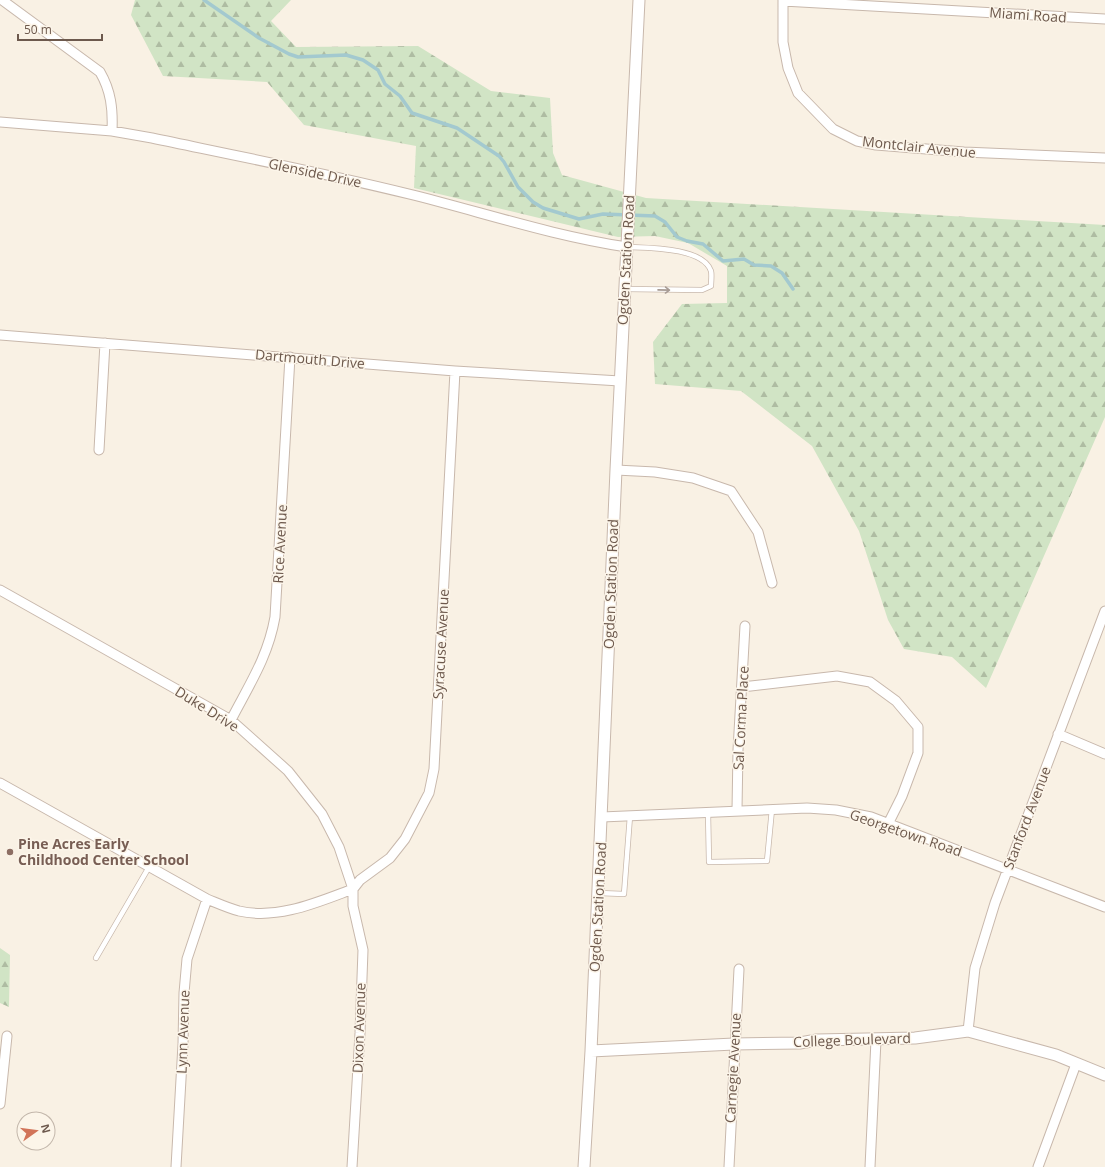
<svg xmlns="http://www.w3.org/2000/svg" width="1105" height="1167" viewBox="0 0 1105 1167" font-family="'Open Sans',sans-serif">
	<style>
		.forest { fill: url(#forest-firs) }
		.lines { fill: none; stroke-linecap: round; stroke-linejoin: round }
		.stream { stroke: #a3c9cf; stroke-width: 3.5 }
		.service-casing { stroke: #c8b8ac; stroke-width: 6 }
		.minor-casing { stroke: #c8b8ac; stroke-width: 11 }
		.tertiary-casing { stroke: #c8b8ac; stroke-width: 13 }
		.service { stroke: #fff; stroke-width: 4.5 }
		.minor { stroke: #fff; stroke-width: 9 }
		.tertiary { stroke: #fff; stroke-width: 11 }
		.oneway { stroke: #a79b94 }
		.education-dot { fill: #8d6e63; stroke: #fcf5e9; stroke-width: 1.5 }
		.labels { text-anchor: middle; stroke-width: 3; stroke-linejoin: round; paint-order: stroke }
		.street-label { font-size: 14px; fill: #6d594d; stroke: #fcf5e9 }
		.education-label { font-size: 14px; font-weight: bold; fill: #785e54; stroke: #fcf5e9; text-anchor: start }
	</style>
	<defs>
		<pattern id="forest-firs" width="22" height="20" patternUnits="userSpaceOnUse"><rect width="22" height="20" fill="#d1e4c5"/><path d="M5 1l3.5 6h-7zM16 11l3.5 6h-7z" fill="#aebca2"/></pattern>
	</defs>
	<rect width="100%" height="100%" fill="#f9f1e4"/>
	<path class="forest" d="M135,0H291L271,21L296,47L418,46L491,91L550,98L553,153L562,175L646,198L1105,225V417L986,688L952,657L904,649L888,620L859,531L812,446L741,391L655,384L653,342L682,304L727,303V266L688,243L655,236L618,237L414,188L416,146L304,125L267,82L163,76L131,15Z
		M0,948L10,955L9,1007L0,1003Z"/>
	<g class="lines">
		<path class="stream" d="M204,0L259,38L289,54L298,57L346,55L363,60L378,70L385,84L400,96L412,113L457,128L499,156L504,162L518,187L533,202L543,208L579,219L603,214L655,216L665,222L677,237L687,241L703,244L723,261L744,259L754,265L771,266L782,273L793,289"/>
		<defs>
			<path id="service" d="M625,289L702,290L711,286C711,282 712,275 711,271C703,247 647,248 627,247
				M708,812L709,862L767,861L772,809
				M599,893L624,894L630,816
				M96,958L149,867"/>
			<path id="minor" d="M2,0L100,72C111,91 113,109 112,131
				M783,0V42L788,68L798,93L833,129L857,141L876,145L964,152L1105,158
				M783,1L1105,19
				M0,122L112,131L152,138C238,156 324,173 409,194C482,212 553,236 627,247
				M0,335L455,371L620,381
				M99,450L105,343
				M616,470L655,472L693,478L731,491L758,532L772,583
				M0,590L231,720L288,771L322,814L339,847L353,889V906L363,950L360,1033L352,1167
				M742,687L837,676L870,682L896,701L918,727V753L902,796L888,824
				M231,720C249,685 268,657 275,617L290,357
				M1058,734L1105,754
				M0,783L207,899C217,903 228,908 239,911C278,920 318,902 353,889
				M737,810L738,750L745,626
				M602,817L807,808L836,810L871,817L1105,907
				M353,889L360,880L390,858L405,839L429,793L434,769L455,371
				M968,1031L975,968L995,903L1105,611
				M0,1104L7,1036
				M176,1167L183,1044L184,993L187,959L207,899
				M729,1167L739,969
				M870,1167L876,1040
				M1038,1167L1076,1064"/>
			<path id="tertiary" d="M591,1051L734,1044L800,1043L817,1040L915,1038L968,1031L1056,1055L1105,1075
				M584,1167L591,1051L616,470L639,0"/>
		</defs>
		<use href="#service" class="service-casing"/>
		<use href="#minor" class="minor-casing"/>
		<use href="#tertiary" class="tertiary-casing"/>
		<use href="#service" class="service"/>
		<use href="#minor" class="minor"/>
		<use href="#tertiary" class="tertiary"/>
	</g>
	<defs><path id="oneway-shaft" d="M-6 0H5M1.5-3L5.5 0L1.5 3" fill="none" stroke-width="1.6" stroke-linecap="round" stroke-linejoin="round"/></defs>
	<use class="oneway" href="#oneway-shaft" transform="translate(664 290) rotate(1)"/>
	<circle class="education-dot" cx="10" cy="852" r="4"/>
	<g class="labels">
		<g class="street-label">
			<text transform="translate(1028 15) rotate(4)" y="5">Miami Road</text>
			<text transform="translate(919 147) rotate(6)" y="5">Montclair Avenue</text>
			<text transform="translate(315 173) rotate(12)" y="5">Glenside Drive</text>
			<text transform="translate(626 260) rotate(-87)" y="5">Ogden Station Road</text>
			<text transform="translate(310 359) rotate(5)" y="5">Dartmouth Drive</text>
			<text transform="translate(280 544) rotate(-87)" y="5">Rice Avenue</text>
			<text transform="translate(611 584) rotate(-88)" y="5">Ogden Station Road</text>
			<text transform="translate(441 644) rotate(-87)" y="5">Syracuse Avenue</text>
			<text transform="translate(207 709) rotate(32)" y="5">Duke Drive</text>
			<text transform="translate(741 718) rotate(-87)" y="5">Sal Corma Place</text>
			<text transform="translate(1027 818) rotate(-69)" y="5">Stanford Avenue</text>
			<text transform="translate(906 833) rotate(19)" y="5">Georgetown Road</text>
			<text transform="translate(598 907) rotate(-87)" y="5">Ogden Station Road</text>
			<text transform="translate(359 1028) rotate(-88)" y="5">Dixon Avenue</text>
			<text transform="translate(183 1032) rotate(-88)" y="5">Lynn Avenue</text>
			<text transform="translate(852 1040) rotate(-2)" y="5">College Boulevard</text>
			<text transform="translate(733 1068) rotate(-87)" y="5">Carnegie Avenue</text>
		</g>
		<g class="education-label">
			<text x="18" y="849">Pine Acres Early<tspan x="18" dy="16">Childhood Center School</tspan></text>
		</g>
	</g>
	<g transform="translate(36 1131) rotate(76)"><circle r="19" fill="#fcf5e9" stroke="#c3b7ab"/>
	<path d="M0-3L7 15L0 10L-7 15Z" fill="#d27459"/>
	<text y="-6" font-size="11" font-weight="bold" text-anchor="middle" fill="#6d594d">N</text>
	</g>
	<path d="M18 34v6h84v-6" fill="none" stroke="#6d594d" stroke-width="2"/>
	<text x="24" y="34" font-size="12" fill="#6d594d" stroke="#fcf5e9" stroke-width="3" paint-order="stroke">50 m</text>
</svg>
